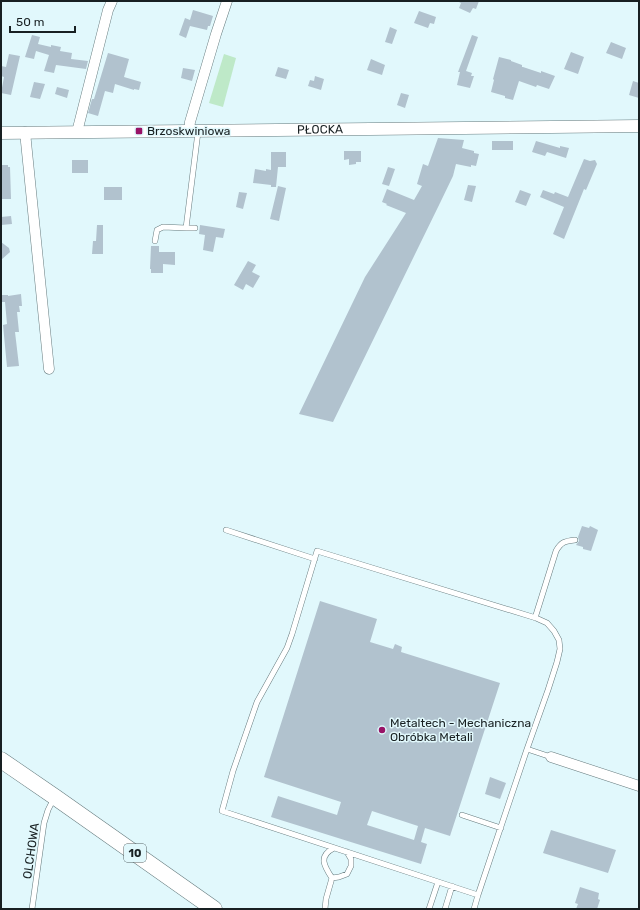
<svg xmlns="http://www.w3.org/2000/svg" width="640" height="910" viewBox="0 0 640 910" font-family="Rubik,sans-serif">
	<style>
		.green { fill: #bee9c8 }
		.building { fill: #b1c2ce; fill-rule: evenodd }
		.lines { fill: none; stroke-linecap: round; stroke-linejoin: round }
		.service-casing { stroke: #667b7e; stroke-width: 6 }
		.minor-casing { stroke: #667b7e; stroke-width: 11 }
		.tertiary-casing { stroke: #667b7e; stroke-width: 13 }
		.primary-casing { stroke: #667b7e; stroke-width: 17 }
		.service { stroke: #fff; stroke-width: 5 }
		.minor { stroke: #fff; stroke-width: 10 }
		.tertiary { stroke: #fff; stroke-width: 12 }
		.primary { stroke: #fff; stroke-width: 16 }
		.poi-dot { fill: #981266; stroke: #e1f8fc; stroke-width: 1.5 }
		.labels { text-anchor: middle; stroke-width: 3; stroke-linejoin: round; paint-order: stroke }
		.shield { fill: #e1f8fc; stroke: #546163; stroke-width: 1 }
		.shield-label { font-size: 11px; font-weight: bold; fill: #182022 }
		.street-label { font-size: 12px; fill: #182022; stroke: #e1f8fc }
		.poi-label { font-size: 12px; fill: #182022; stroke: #e1f8fc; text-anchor: start }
	</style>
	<rect width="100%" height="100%" fill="#e1f8fc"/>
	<path class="green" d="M224,54L236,58L223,107L209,103Z"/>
	<path class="building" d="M457,1H479L476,9L473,8L470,13L459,8L461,3Z
		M193,10L213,16L210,26H208L207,30L190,26L186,38L179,35L185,18L190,20Z
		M419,11L436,17L434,24L430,23L428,28L414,23Z
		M390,27L397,30L392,44L385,42Z
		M32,35L40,37L38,44L51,47V45L61,47L60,51L72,53L71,59L88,61L86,69L56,65L54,73L44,71L49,55L36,51L34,59L25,57Z
		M472,35L478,37L466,71L472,73L471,76H474L470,88L457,85L460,72H458Z
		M611,42L626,48L622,59L606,53Z
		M571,52L584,57L578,74L564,69Z
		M108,53L129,59L124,77L141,82L139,90L134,89V90L115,84L113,93L105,91L98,116L88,113L92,99H94Z
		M9,54L20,56L11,95L1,93L4,77L1,76V66L6,67Z
		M499,57L511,60V61L522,65V67H523L541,73V71L555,76L549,89L537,85L536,87L519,81L513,100L505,98V96L491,92L494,80L493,79Z
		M371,59L385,65L382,75L367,70Z
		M278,67L289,70L286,79L275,76Z
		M183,68L195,70L192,81L181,78Z
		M315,76L324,79L321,90L308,86L310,80L314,81Z
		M633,81L639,83V98L629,95Z
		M34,82L45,84L40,99L30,97Z
		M57,87L69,90L67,98L55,94Z
		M401,93L409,95L405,108L397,105Z
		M438,138L464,140L462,148L474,151V153L479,154L476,166L471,165V167L456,164L453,176L440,203L333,422L299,414L365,277L406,213L386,205L387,204L382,202L387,189L414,200L422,186L417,184L423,164L428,166Z
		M492,141H513V150H492Z
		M536,141L560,148V146L569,148L566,158L547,152L545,156L532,152Z
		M344,151H361V162H356V164L349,165V159L344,160Z
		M271,152H286V167H278L276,187H271V185L253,183L255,169L266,171V169L271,170Z
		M584,159L590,161L595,160L597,164L586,190L584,189L564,239L553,234L564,207L540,197L543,190L554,194L555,192L568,197Z
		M72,160H88V173H72Z
		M1,165H8V167H10L11,199H1Z
		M388,167L395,169L389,186L382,184Z
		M468,185L476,186L472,202L464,200Z
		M278,186L286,188L279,221L270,219Z
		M104,187H122V200H104Z
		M520,190L531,194L526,206L515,202Z
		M239,192L247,193L243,209L236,207Z
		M11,216L12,224L1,225V217Z
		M97,225H103V254H92L93,241H96Z
		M200,225L225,229L223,238L216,237L213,252L203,250L205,235L199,234Z
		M1,242L9,248L10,252L1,260Z
		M151,246H159V252H175V265L163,264V273H151V269H150Z
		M248,261L256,265L252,272L260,276L253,288L246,284L243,290L234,285Z
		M21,294L22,306H19L20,312H17L19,332H15L19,366L7,367L3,325L7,324L5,302H1V295H8V296Z
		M582,526L589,528L590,526L598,530L591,551L583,549V547L576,545L579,541L578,537Z
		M320,601L377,619L370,642L393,649L395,644L402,647L401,652L500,683L450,836L425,828L421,842L427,844L421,864L271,817L278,796L337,815L341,802L264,777ZM372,811L418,826L414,840L367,825Z
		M490,777L506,783L500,799L485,794Z
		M551,830L616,850L608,873L543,853Z
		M580,887L599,893L598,899L600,900L597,909H576L578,904L575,903Z"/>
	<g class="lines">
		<defs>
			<path id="service" d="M186,228H195
				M155,241L157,230L163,227L186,228L198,132
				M226,530L315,559
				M535,618L556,551C561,542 565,541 575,540
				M527,749L478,895L222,811L233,771L257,702L287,648L292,634L317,551L536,618L547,623L554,631L559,640L560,649L557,662L548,690L527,749L551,757
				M462,815L501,828
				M332,878C324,866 318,856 334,848
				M32,909L44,823L48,810L53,800
				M325,909L326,899L332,878L339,877L347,874L351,866V859L347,852
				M429,909L438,882
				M445,909L452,886
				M474,909L478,895"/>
			<path id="minor" d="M189,131L190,122L216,34L227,1
				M25,132L49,369
				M77,132L108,10L112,1
				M551,757L639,786"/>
			<g id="tertiary">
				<path id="s1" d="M1,133L639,126"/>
			</g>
			<path id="primary" d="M1,760L55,797L214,909"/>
		</defs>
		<use href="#service" class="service-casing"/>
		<use href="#minor" class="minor-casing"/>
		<use href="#tertiary" class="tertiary-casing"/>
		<use href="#primary" class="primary-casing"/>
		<use href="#service" class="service"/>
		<use href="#minor" class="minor"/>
		<use href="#tertiary" class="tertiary"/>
		<use href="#primary" class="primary"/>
	</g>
	<g class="poi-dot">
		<rect x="135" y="127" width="8" height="8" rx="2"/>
		<circle cx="382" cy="730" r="4"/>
	</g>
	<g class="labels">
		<rect class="shield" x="124" y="844" width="22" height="18" rx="3"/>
		<g class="shield-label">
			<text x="135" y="857">10</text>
		</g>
		<g class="street-label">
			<text dy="4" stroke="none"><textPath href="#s1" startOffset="319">PŁOCKA</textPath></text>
			<text transform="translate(31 851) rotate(-82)" y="4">OLCHOWA</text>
		</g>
		<g class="poi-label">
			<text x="147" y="135">Brzoskwiniowa</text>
			<text x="390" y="727">Metaltech - Mechaniczna<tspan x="390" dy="14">Obróbka Metali</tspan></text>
		</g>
	</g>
	<rect width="640" height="910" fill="none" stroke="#182022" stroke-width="4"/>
	<path d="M10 26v6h65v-6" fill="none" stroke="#182022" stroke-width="2"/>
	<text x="16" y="26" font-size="12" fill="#182022" stroke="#e1f8fc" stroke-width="3" paint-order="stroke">50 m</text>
</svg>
